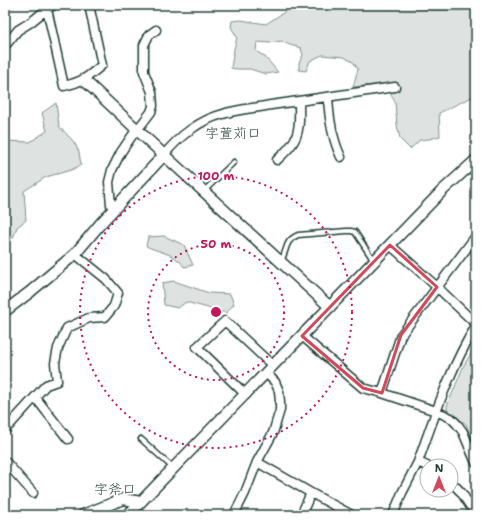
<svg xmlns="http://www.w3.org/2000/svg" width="481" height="520" viewBox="0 0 481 520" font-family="'Shantell Sans','Klee One',sans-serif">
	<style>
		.green { fill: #dee3e2; stroke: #7e908b }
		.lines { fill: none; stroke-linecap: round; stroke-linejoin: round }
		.service-casing { stroke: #1f3d34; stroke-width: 7 }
		.minor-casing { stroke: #1f3d34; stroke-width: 11 }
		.tertiary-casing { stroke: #1f3d34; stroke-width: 13 }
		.service { stroke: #fff; stroke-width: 4 }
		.minor { stroke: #fff; stroke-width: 8 }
		.tertiary { stroke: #fff; stroke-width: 10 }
		.marked { fill: none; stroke: #d1495b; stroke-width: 3; stroke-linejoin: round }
		.ring { fill: none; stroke: #c2185b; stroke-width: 2; stroke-dasharray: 2 4 }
		.labels { text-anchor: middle; stroke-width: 4; stroke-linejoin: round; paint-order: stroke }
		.quarter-label { font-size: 14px; fill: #1f3d34; stroke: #fff }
		.centre { fill: #c2185b; stroke: #fff; stroke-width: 2 }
		.ring-label { font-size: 12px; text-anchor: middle; font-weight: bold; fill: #c2185b; stroke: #fff; stroke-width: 4; stroke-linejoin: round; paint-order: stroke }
	</style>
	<rect width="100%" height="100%" fill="#fff"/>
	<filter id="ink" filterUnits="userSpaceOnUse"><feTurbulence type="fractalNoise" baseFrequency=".025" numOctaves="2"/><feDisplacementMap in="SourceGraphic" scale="8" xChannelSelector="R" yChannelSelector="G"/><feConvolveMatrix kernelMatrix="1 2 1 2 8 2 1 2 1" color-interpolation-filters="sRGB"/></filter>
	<g filter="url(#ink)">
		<path class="green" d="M295,5H407L432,10H459L476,7V95L439,113L440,136L429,139L420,140L410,149L400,139L397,125L395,102L385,84L353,87L358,69L353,62L344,57L322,55L310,61L306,71L299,70V63L303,55L301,48L290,45L281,41L270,43L257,42L256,51L265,57L278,72L266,74L250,69H237L231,68L234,49L237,37L231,27L232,21L241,20L266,24Z
			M56,103L59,126L74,142L79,152L81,165L71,170L46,177L24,191L26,220L17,227L13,238L5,237V141L30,142L47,131L42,113Z
			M164,236L184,245L193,265L184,267C182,265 181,261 178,260C170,253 156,251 146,246L148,237Z
			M174,281L209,293L230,294L234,304L226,313L186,302L178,308L164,305L162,283Z
			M476,345V449L466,424L447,411V406L464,365Z"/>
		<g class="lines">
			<defs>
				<path id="service" d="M204,191L234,162
					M281,261C288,249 284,241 298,235L346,231H351L355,232L370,255L375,260
					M141,439L173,468"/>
				<path id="minor" d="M47,9L64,86C82,82 88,77 102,65L89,5
					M5,46L18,30L31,22L47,9L54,5
					M328,97C329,118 332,138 341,157
					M164,155C179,136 200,120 223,114C238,109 256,108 271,105C312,99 354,93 395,87
					M277,160C282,155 288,150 292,144C301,132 299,115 299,101
					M114,209L111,205L109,182L112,170L121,152L134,133L141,125L151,112L153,106L152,92L144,72V45L149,35L156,30
					M390,245L437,287L476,324
					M302,336L363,388L382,393L436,411L451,418L457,424L463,432L476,463
					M382,393L401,335L476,236
					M246,395L197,347L225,321L273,366
					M35,397L68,439
					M5,430L46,385L57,381L55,363L58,348L67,328L89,318L105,317L114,306L118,293L106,279L75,254
					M5,461L33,493
					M257,462L311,493L352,515
					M427,466L418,462C435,415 450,368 476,326
					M451,482L461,492L476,515
					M234,515L245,493L257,462L273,433L280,410V402L279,391L275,382L266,373
					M301,515L311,493
					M393,515L402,493L418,462"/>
				<path id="tertiary" d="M84,80L164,155L330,307
					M5,311L30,292L75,254L101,223L164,155
					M83,515L123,499L141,502
					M128,515L443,190L476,160"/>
			</defs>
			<use href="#service" class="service-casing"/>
			<use href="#minor" class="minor-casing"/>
			<use href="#tertiary" class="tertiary-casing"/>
			<use href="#service" class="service"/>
			<use href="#minor" class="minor"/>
			<use href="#tertiary" class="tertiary"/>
		</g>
	</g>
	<path class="marked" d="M390,245L437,287L401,335L382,393L363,388L302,336Z"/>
	<g class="ring">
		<circle cx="216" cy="312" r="68"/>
		<circle cx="216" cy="312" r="136"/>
	</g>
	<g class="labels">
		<g class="quarter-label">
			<text x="233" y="138">字萱苅口</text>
			<text x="115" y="494">字斧口</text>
		</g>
	</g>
	<circle cx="216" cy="312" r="6" class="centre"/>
	<g class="ring-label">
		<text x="216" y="180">100 m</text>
		<text x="216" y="248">50 m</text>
	</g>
	<rect width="481" height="520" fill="none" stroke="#fff" stroke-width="20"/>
	<rect x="10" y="10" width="461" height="500" fill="none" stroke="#1f3d34" stroke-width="1.5" filter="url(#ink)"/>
	<g transform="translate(439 478)"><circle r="19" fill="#ffffff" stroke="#a5b1ae"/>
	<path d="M0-3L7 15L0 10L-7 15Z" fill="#d1495b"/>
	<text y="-6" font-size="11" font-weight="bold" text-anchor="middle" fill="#1f3d34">N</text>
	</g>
</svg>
